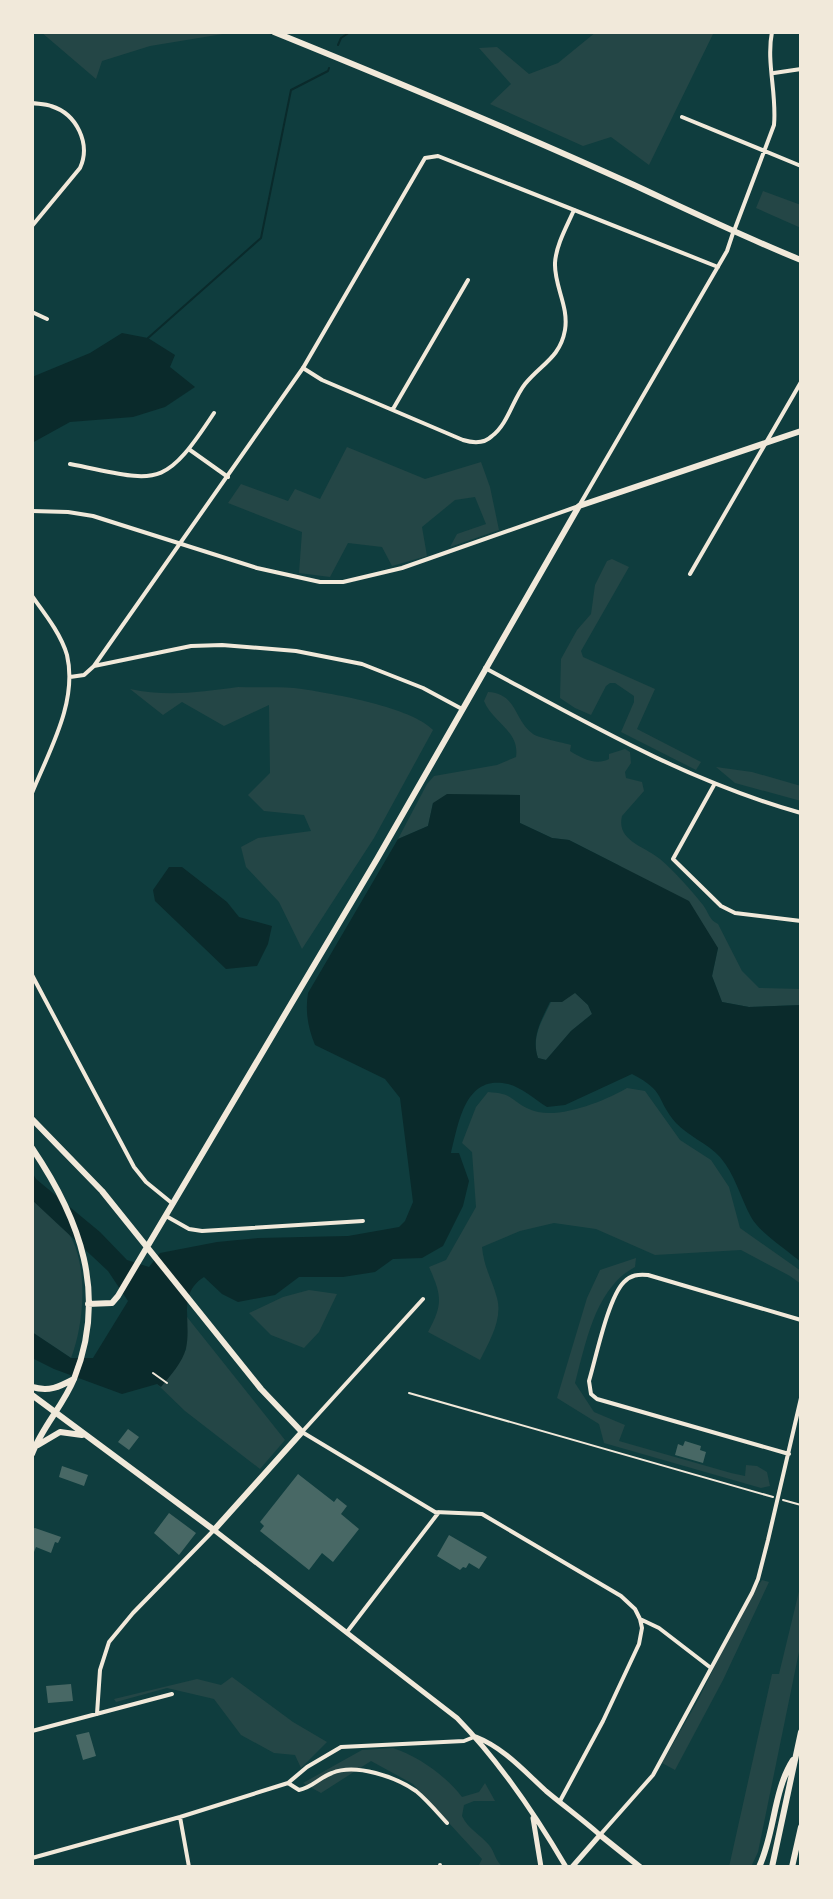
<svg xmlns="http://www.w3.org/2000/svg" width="833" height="1899" viewBox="0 0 833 1899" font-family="Cabin,sans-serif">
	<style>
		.green { fill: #244646 }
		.water { fill: #0a2a2b; fill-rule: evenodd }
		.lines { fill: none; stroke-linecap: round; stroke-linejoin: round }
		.stream { stroke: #0a2a2b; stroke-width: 2 }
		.building { fill: #486865 }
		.path { stroke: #f1e9da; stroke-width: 2 }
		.minor { stroke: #f1e9da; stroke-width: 4 }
		.tertiary { stroke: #f1e9da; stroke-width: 4 }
		.secondary { stroke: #f1e9da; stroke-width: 5 }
		.primary { stroke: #f1e9da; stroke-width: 6 }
		.trunk { stroke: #f1e9da; stroke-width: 6 }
		.motorway { stroke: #f1e9da; stroke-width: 6 }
	</style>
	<rect width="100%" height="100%" fill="#0f3d3e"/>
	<path class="green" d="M41,32H225L229,33L150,46L102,61L96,79Z
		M596,32H714L649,165L611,137L583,146L490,104L511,84L479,48L497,47L529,74L558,63Z
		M763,191L801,205V228L756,208Z
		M347,447L425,479L481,462L490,487L499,530L450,547L457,534L486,524L475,497L455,500L422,527L427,556L392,566L382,547L348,543L330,577L299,573L302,532L228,503L241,484L288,501L295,489L320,499Z
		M612,559L629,567L581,651L583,657L655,689L637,729L701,762L696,770L621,732L634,702V696L615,683H610L606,686L591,715L575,708L560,698L561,659L577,630L591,614L595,585L607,561Z
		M238,687C259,688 281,686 302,689C334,694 411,707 433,730L374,838L302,949L279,902L246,867L241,847L258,838L311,831L304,815L264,811L248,795L270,773L269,705L224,726L182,702L163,715L130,689C167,697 201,692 238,687Z
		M488,692C517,693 514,721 533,734C536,737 564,743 571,745L570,751C581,758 596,766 609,759V754L625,749L630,752L631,763L625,772L626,778L642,782L644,791L622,816C616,841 645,846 660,859C675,872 691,890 703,905C709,913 709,920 718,924L742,971L759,988L801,989V1005L749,1007L722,1002L712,976L718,948L618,865L569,840L552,838L520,823L433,803L428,826L398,839L427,784L434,776L497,765L516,757C520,731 493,723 484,701Z
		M716,767L752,772L801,786V801L735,783Z
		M575,992L588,1005L592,1014L571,1031L546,1060L538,1058C531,1037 542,1021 551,1002Z
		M627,1088L645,1091L680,1140L711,1160L729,1187L740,1228L801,1271V1284L790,1276L741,1250L655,1255L596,1229L554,1223L520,1231L482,1247C484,1268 492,1279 497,1298C503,1319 489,1342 480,1360L428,1332C443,1304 442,1296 429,1267L446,1260L476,1207L472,1152L462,1143L476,1107L488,1092C515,1094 508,1099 529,1109C554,1122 605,1101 627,1088Z
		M33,1199C44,1210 60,1221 69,1234C89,1266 84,1325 71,1358L32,1332Z
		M636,1258L635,1267C595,1288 586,1343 575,1383L594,1412L625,1425L619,1441L731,1473L745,1476L746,1465L757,1466L767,1472L770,1486L761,1488L604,1443L599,1424L557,1398L587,1298L600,1270Z
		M309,1290L337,1294L319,1332L304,1348L271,1335L249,1313L283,1297Z
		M187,1317L285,1440L260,1469L185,1411L157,1384L186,1350Z
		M762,1580L769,1582L723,1680L675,1770L662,1763L698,1700L747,1602Z
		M801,1583V1642L758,1852L751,1867H729L772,1674H779Z
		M232,1677L293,1722L327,1742L301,1768L295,1755L274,1753L241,1735L214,1699L167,1688L116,1702L114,1699L197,1679L221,1685Z
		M393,1748C418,1756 446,1776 462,1797L479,1792L485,1783L495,1801H474L464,1805L462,1816C468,1829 480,1834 489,1845C495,1852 495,1861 503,1867H478L482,1859L413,1784L371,1761L321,1793L303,1783L362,1750Z"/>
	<path class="water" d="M122,333L148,338L175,355L170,367L195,387L165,407L133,417L70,422L32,443V377L90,353Z
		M447,794L520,795V823L552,838L569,840L689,901L718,948L712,976L722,1002L749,1007L801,1005V1262C787,1250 759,1232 751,1217C740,1197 735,1174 720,1157C707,1143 688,1136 676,1123C655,1099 667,1092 632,1074L565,1105L547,1107C536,1100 521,1087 508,1084C465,1074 459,1122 451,1153H459L469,1181L463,1206L443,1246L422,1258L393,1259L375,1272L343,1277H299L275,1295L238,1302L222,1294L204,1277C177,1294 192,1322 186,1348C183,1362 170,1376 161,1387L157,1384L122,1394L54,1369L32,1358V1332L71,1358H93L128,1301L108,1271L32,1200V1172L36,1179L100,1232L127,1260L149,1267L160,1253L217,1242L258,1238L348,1236L399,1227L405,1221L413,1202L400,1098L385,1079L315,1045C308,1028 305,1012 308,993L398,839L428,826L433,803ZM575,993L588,1005L592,1014L571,1031L546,1060L538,1058C531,1037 541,1021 550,1002H562Z
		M169,867H182L227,902L239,917L272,926L268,944L257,966L226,969L155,901L153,890Z"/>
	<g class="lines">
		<path class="stream" d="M338,45L341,38L350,32
			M148,338L261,238L291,90L328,71L329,68"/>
	</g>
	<path class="building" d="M128,1429L139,1437L129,1450L118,1442Z
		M685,1441L701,1446L700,1450L706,1452L703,1463L675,1455L678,1444L683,1446Z
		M62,1466L88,1475L84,1486L59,1477Z
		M298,1474L334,1502L337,1498L347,1506L341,1514L359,1529L333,1562L322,1553L309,1570L260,1531L264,1526L260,1522Z
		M169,1513L196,1533L179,1555L154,1533Z
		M35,1528L61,1537L58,1543L55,1542L51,1553L36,1547L32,1557V1529Z
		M449,1535L487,1557L479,1569L469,1563L466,1568L463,1567L460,1570L437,1556Z
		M71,1684L73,1701L48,1703L46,1686Z
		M89,1732L96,1756L83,1760L76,1735Z"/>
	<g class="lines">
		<path class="path" d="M153,1373L167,1383
			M409,1393L773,1497
			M783,1500L801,1505"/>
		<path class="minor" d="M774,73L801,69
			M32,103C38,104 46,104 51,106C77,114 91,144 80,168L32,226
			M682,117L801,166
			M734,231L774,125C777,94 766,62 772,32
			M32,312L47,319
			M303,368L322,380L463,440C473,443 484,444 492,436C508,424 513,399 525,384C541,364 560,358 565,330C569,306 554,286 555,263C556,245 567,226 574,210
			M393,409L468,280
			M190,450L228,477
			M70,464C158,481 162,492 214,413
			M690,574L801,382
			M714,785L673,859L721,906L735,913L801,921
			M166,1216L189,1229L202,1231L363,1221
			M423,1299L302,1432L435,1512L482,1514L621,1596L635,1609L640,1619L659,1628L711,1668
			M789,1454L597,1399L591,1394L589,1381C596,1358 608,1298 624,1282C631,1275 638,1274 648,1275L801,1320
			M347,1632L439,1512
			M97,1714L100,1670L109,1642L133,1613L213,1531
			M32,1731L172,1694
			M288,1783L299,1790C312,1788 320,1777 332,1773C356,1763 396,1777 416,1791C427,1800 437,1812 447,1823
			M560,1801L603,1721L639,1644L642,1628L640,1619
			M180,1817L189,1867
			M600,1835L653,1775L752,1593L758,1579L768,1540L801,1398
			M32,1858L180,1817L288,1783L307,1767L341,1747L464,1741L474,1737
			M440,1867V1865"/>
		<path class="tertiary" d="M32,511L68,512L93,516L257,568L320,582H343L402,568L579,506L727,251L733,233
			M32,596C45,614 61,634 67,655C78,702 49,751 32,793
			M94,666L191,646L222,645L296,651L362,664L423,688L462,709
			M485,668C589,724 687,781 801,813
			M70,677L84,675L94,666L303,368L425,158L438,156L718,267
			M32,975L134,1167L146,1182L173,1204"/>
		<path class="secondary" d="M214,1530L457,1718C500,1762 535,1814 566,1867
			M476,1737C504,1748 524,1771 546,1791C564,1806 583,1820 600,1835L572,1867
			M533,1818L541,1867"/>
		<path class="primary" d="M32,1119L102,1191L261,1389L302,1432L214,1530L32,1395
			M32,1148C80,1219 108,1294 74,1379C63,1406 42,1427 32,1454
			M88,1304L112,1303L118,1296L377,859L579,506L801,431
			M32,1387C49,1392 59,1387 74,1379
			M38,1445L60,1432L82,1435"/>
		<path class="trunk" d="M274,32C395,81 515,131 634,185C690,211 744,237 801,260"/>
		<path class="motorway" d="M600,1835L640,1867
			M759,1867C775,1833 773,1791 793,1760
			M772,1867L801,1732
			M792,1867L801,1827"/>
	</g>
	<rect width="833" height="1899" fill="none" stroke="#f1e9da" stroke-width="68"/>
</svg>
